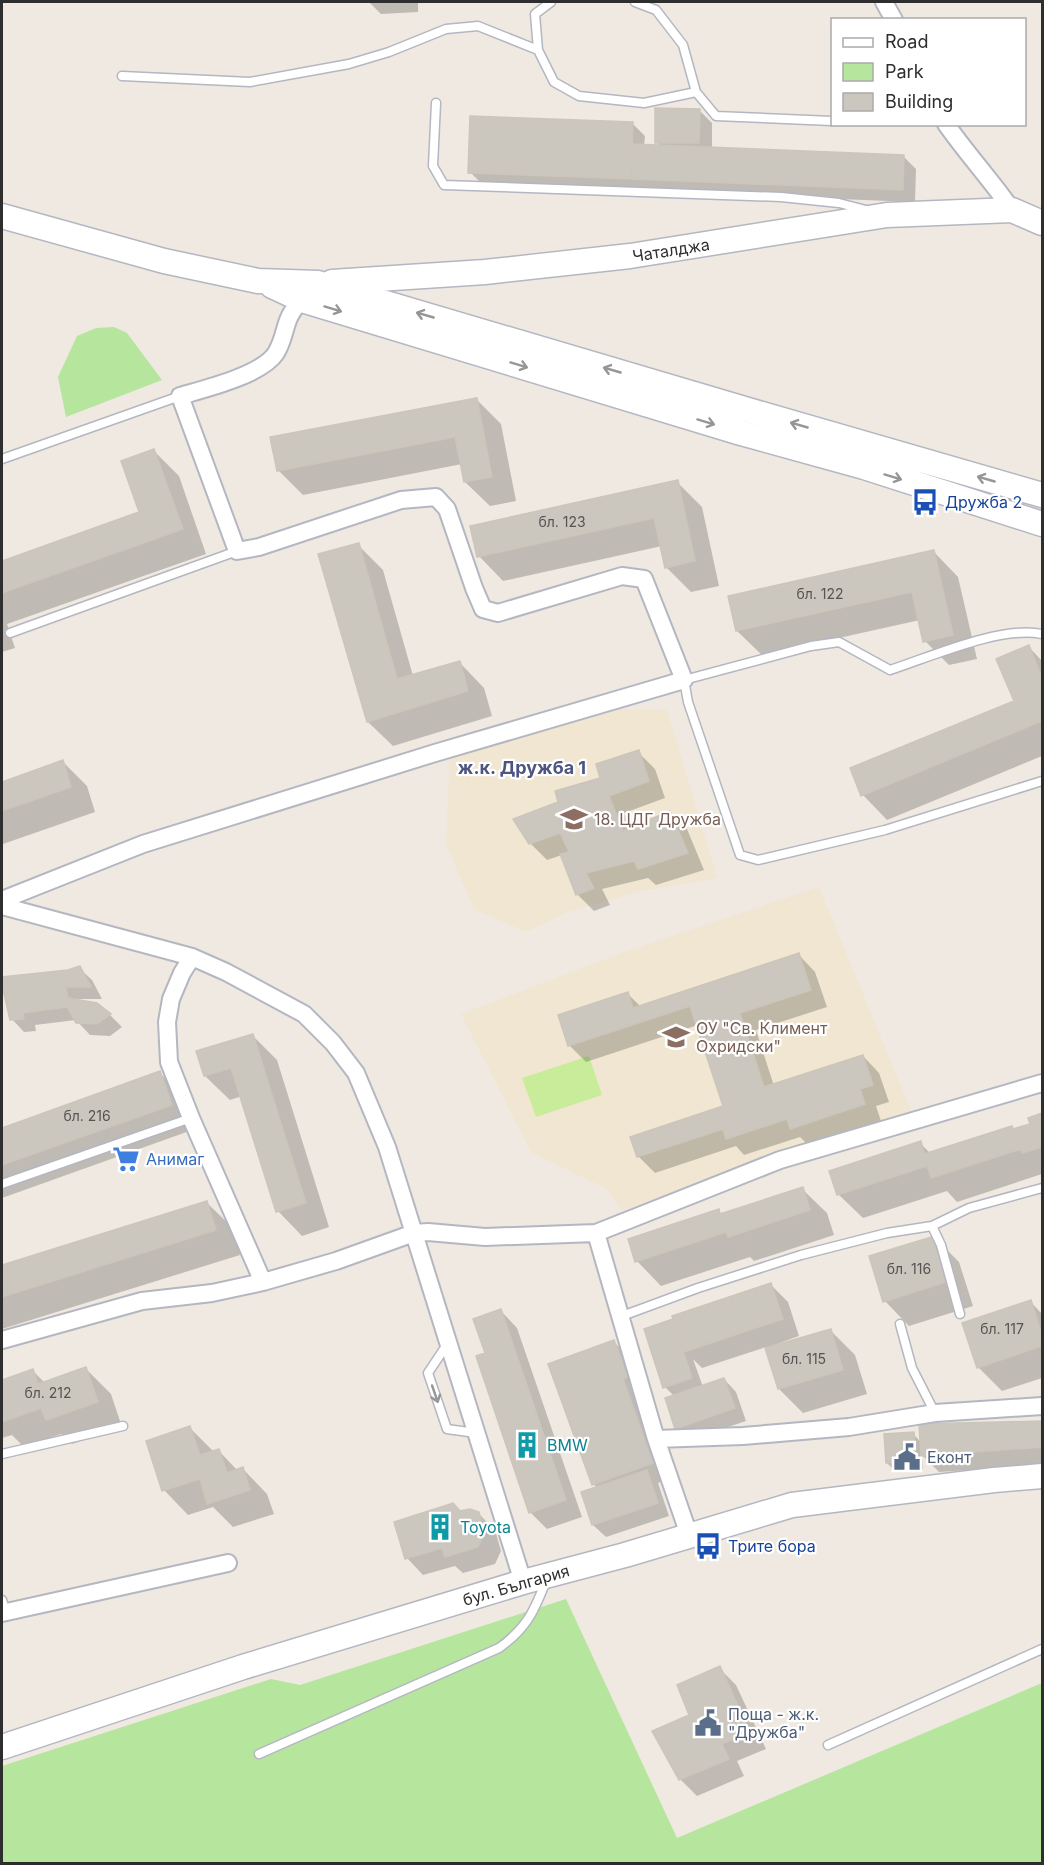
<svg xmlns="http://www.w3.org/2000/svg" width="1044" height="1865" viewBox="0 0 1044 1865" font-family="Inter,sans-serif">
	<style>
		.education { fill: #f0e6d1 }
		.green { fill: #b6e59e }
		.pitch { fill: #c9ec9a }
		.shadow { fill: #0003 }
		.building { fill: #cbc7bf; stroke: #cbc5ba; stroke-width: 1.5 }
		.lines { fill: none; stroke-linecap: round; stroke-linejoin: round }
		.lane-casing { stroke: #b4b7c1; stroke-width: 11 }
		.street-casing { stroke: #b4b7c1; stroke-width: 20 }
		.secondary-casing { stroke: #b4b7c1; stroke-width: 27 }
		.lane { stroke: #fff; stroke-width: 8 }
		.street { stroke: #fff; stroke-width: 16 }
		.secondary { stroke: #fff; stroke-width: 24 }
		.oneway { stroke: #969696 }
		.labels { text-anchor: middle; stroke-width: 4.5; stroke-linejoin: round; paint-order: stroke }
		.number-label { font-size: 14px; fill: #555452 }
		.street-label { font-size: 16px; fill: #2e2e2e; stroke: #fff }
		.transit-label { font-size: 16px; fill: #164399; stroke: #fff; text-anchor: start }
		.education-label { font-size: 16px; fill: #785e54; stroke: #fff; text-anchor: start }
		.shop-label { font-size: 16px; fill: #366cbe; stroke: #fff; text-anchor: start }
		.culture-label { font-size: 16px; fill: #0d838f; stroke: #fff; text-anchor: start }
		.service-label { font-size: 16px; fill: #4e5e75; stroke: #fff; text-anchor: start }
		.neighbourhood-label { font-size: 18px; font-weight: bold; fill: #4d5680; stroke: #fff }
	</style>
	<rect width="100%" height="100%" fill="#efe9e1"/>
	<path class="education" d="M610,709L667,710L717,878L641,891L570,911L526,932L474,909L446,844L450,757Z
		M819,887L912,1113L767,1159L622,1210L607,1189L531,1152L461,1014L622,953Z"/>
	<path class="green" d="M114,327L127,333L162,380L66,417L58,377L77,336L96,328Z
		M566,1599L677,1838L1042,1683V1863H2V1766L271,1679L300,1685Z"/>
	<path class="pitch" d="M589,1056L602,1095L536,1117L522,1078Z"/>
	<path class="shadow" d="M369,2H418V12L381,14Z
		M700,111L712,123V149L904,157L916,169L915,202L483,185L470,172L632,123L645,136L644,146L661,147L656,142Z
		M476,399L501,424L516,501L490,506L465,482L462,464L303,495L278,470Z
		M154,451L179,476L206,554L7,624L15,648L2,652V562L141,513Z
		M677,482L702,507L719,586L691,592L666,567L662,546L503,581L479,556Z
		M358,545L383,570L413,676L460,663L484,688L492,716L393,746L368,722Z
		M934,552L958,577L977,659L949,665L925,641L920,620L762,655L737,631Z
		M1029,647L1042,661V756L887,820L863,795L1016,702Z
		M638,752L655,769L665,798L624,813L631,829L670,813L687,829L704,870L656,885L648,878L602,889L610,905L594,911L577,894L562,855L547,860L530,843L560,803L601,780Z
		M63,762L87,786L95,812L3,844L2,783Z
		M799,955L815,972L827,1007L756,1030L774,1086L863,1056L879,1073L889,1102L876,1106L881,1121L808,1145L800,1137L744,1155L736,1146L655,1173L638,1156L724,1107L698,1025L586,1062L569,1045L628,994L641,1007Z
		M79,968L92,980L102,999H76V1001L110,1015L122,1027L110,1036L90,1035L76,1020L35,1025L36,1031L24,1032L12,1019L2,979L69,972Z
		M252,1035L277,1060L329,1227L302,1236L278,1211L242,1096L230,1100L205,1076Z
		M160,1073L184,1098L195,1129L2,1198V1129Z
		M1042,1115V1174L957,1202L947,1191L863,1218L838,1194L920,1143L930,1153L1012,1127L1014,1130L1032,1124L1030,1119Z
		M802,1189L827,1213L834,1235L754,1261L750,1257L661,1286L637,1261L719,1211L722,1215Z
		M207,1203L232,1227L240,1255L2,1329V1267Z
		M934,1237L959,1262L973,1306L909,1326L885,1301Z
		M771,1285L788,1302L799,1336L777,1344V1346L830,1330L855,1355L867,1394L803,1413L779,1389L766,1347L702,1368L693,1359L703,1387L724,1379L736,1392L746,1421L689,1440L676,1428L674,1396L665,1387L672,1321L677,1326Z
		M1031,1302L1042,1314V1378L1002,1391L978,1367Z
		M501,1311L517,1328L582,1517L547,1529L530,1512L487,1354Z
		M614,1342L630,1358L669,1479L658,1483L669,1516L606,1537L593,1525L598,1488L593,1484Z
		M86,1369L111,1394L122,1427L72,1444L61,1434L24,1447L12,1435L2,1438V1382L33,1371L45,1383Z
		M1042,1423V1465L939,1472L922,1455L923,1469L895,1471L887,1463L913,1434L921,1442L920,1426Z
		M190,1428L214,1452L219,1451L238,1471L243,1469L267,1494L274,1514L233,1527L213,1507L188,1515L164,1490Z
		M461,1513H478L495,1530L501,1551L495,1564L463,1573L455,1566L423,1575L407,1558Z
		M719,1668L736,1685L766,1749L737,1761L744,1776L697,1796L680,1779L691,1716Z"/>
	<path class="building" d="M655,108L700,109L699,143H655Z
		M470,116L633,122L631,179L468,173Z
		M632,144L904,155L903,190L631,179Z
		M477,398L492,477L464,482L455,437L277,471L270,437Z
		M154,449L183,529L2,593V561L139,512L121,461Z
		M678,480L695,561L665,568L654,518L477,557L470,526Z
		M359,543L397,679L460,661L468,691L367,722L318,554Z
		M934,550L953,635L923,642L912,592L736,631L728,596Z
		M1029,645L1042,678V721L861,796L850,768L1014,701L996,659Z
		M639,750L649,781L609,796L623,831L670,811L688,853L638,869L634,861L586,873L594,888L576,895L560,854L569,852L560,833L529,844L513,819L558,802L555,791L600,778L596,764Z
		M63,760L71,787L2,811V782Z
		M799,953L811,990L740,1013L764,1087L863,1055L873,1085L860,1089L865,1104L790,1129L787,1119L726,1139L723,1129L637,1157L630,1137L723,1106L690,1006L568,1046L558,1015L628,992L633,1008Z
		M80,966L91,987H66L68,998L97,1003L111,1014L97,1024L76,1023L67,1007L23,1013L24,1019L10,1020L2,985V977L68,970Z
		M253,1034L306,1203L276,1212L231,1068L204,1076L196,1051Z
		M160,1071L172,1105L2,1165V1128Z
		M1042,1113V1146L1039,1148L1022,1153L1021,1149L931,1178L927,1166L837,1195L829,1171L921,1141L924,1154L1012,1126L1013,1129L1030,1124L1028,1118Z
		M803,1187L810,1210L728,1237L726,1232L635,1262L628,1239L719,1209L720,1214Z
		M207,1201L216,1230L2,1297V1265Z
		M935,1236L949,1281L883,1302L869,1256Z
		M771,1283L783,1319L684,1352L672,1316Z
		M1031,1300L1042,1335V1346L977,1368L962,1323Z
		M501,1309L566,1500L529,1513L476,1356L485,1353L473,1319Z
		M673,1319L692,1378L663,1388L644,1329Z
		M831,1329L843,1370L778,1389L765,1348Z
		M614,1340L628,1377L623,1379L653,1463L592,1485L548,1364Z
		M86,1367L98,1402L46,1420L41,1408L2,1422V1380L33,1369L38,1384Z
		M724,1378L735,1408L675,1429L665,1398Z
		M1042,1421V1447L921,1456L919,1424Z
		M190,1426L200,1455L219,1449L227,1473L243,1467L250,1490L207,1504L200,1479L162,1491L146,1441Z
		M914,1432L916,1461L886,1463L884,1434Z
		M647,1470L658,1503L592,1525L581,1492Z
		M453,1503L460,1511L470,1509L479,1512L485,1533L478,1547L445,1557L442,1548L405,1559L394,1522Z
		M720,1666L750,1732L722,1744L729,1759L679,1780L652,1731L689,1715L677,1685Z"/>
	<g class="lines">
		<defs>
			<path id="lane" d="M635,2L656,10L683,45L696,92
				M538,50L535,14L551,2
				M122,76L250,82L349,64L389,52L446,29L478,26L538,50L554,82L579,96L644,103L696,92L716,116L832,121
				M436,103L433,166L444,185L781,197L839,203L866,210
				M2,459L180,396
				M10,633L237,551
				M1042,634C1002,625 930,657 890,670L839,642L811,646L684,680L688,702L740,855L758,860L885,830L1042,781
				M2,1184L191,1118
				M932,1226L941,1245L960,1314
				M622,1316L698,1288L801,1255L887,1233L932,1226L969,1208L1042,1188
				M900,1324L912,1368L935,1413
				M448,1343L428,1373L447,1429L476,1433
				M2,1454L123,1426
				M2,1600L6,1612
				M828,1745L1042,1649
				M259,1754L499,1648C527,1628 535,1610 547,1578"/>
			<path id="street" d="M884,2L894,20
				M946,124C967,154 991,180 1012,210
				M2,900L143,844L435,753L684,680L644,579L622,576L498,613L483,609L474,588L447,509L436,497L401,500L259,547L237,551L180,396C204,389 262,375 276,353C288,333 282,319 302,300
				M2,906L192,957L226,972L304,1014L333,1043L356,1073L387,1147L523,1582
				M192,957L182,973L171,999L167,1022L169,1062L191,1118L263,1282
				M596,1233L656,1439L689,1535
				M2,1340L142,1301L212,1293L263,1282L336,1261L414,1233L428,1232L485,1237L596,1233L780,1160L1042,1083
				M656,1439L743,1436L849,1427L935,1413L1042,1406
				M2,1613L228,1563"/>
			<path id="secondary" d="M2,216L164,261L258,281L318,283L748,410L1042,495
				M332,282L485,272L630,256L887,215L1012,210L1042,223
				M272,286L302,300L741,433L864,467L1042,524
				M2,1747L243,1667L523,1582L625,1555L792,1505L994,1480L1042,1476"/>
		</defs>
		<use href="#lane" class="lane-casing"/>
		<use href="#street" class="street-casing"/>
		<use href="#secondary" class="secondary-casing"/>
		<use href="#lane" class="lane"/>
		<use href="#street" class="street"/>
		<use href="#secondary" class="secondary"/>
	</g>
	<defs><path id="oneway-shaft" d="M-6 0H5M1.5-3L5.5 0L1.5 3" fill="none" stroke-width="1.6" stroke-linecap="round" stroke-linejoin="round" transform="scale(1.5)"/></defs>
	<g class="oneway">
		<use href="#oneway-shaft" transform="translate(333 309) rotate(17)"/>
		<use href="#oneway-shaft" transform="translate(425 315) rotate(-164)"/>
		<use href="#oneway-shaft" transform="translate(519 365) rotate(17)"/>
		<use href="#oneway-shaft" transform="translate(612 370) rotate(-164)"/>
		<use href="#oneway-shaft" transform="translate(706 422) rotate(17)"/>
		<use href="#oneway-shaft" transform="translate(799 425) rotate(-164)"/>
		<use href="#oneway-shaft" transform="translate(893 477) rotate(17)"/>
		<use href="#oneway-shaft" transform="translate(986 479) rotate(-164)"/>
		<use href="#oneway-shaft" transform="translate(435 1394) rotate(71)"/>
	</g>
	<defs>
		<symbol id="bus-bare" viewBox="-9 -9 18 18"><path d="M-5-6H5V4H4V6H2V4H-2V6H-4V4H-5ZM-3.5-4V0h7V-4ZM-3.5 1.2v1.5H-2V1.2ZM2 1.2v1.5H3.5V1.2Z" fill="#1a4fb4" stroke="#fff" stroke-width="2.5" paint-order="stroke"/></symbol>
		<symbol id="school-bare" viewBox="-9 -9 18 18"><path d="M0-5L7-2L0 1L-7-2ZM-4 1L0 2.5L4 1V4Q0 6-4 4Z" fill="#8d6e63" stroke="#fff" stroke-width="2.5" paint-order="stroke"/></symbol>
		<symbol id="supermarket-bare" viewBox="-9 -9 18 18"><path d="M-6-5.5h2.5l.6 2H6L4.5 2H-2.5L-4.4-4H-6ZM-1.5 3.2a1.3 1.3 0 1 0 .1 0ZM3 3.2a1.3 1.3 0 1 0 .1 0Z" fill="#3f7fe0" stroke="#fff" stroke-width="2.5" paint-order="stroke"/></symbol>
		<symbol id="building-bare" viewBox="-9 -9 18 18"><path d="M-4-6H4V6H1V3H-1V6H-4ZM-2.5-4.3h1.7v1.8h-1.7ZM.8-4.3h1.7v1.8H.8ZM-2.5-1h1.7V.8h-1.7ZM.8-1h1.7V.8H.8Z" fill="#0f9aa8" stroke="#fff" stroke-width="2.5" paint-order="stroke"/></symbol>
		<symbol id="civic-bare" viewBox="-9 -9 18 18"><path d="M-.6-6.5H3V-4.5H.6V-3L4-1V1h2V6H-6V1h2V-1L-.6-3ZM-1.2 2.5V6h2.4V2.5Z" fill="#5c6f8a" stroke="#fff" stroke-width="2.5" paint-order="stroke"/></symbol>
	</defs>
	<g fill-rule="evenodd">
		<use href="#bus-bare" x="906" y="483" width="38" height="38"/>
		<use href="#school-bare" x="555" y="800" width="38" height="38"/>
		<use href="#school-bare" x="657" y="1018" width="38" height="38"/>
		<use href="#supermarket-bare" x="107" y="1140" width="38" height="38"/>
		<use href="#building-bare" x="508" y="1426" width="38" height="38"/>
		<use href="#civic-bare" x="888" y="1438" width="38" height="38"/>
		<use href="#building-bare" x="421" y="1508" width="38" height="38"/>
		<use href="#bus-bare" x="689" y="1527" width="38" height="38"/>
		<use href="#civic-bare" x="689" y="1704" width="38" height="38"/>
	</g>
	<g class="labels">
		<g class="number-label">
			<text x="562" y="527">бл. 123</text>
			<text x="820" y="599">бл. 122</text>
			<text x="87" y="1121">бл. 216</text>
			<text x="909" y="1274">бл. 116</text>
			<text x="1002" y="1334">бл. 117</text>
			<text x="804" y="1364">бл. 115</text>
			<text x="48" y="1398">бл. 212</text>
		</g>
		<g class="street-label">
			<text transform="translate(671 250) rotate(-9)" y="6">Чаталджа</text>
			<text transform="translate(516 1585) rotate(-16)" y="6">бул. България</text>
		</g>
		<g class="transit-label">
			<text x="945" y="508">Дружба 2</text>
			<text x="728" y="1552">Трите бора</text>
		</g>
		<g class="education-label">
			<text x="594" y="825">18. ЦДГ Дружба</text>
			<text x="696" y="1034">ОУ "Св. Климент<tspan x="696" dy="18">Охридски"</tspan></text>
		</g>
		<g class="shop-label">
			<text x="146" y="1165">Анимаг</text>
		</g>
		<g class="culture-label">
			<text x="547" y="1451">BMW</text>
			<text x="460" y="1533">Toyota</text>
		</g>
		<g class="service-label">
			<text x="927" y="1463">Еконт</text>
			<text x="728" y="1720">Поща - ж.к.<tspan x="728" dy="18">"Дружба"</tspan></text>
		</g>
		<g class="neighbourhood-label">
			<text x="522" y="774">ж.к. Дружба 1</text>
		</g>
	</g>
	<rect width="1044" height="1865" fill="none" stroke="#2e2e2e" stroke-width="6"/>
	<rect x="831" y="18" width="195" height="108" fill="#ffffff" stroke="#ababab" stroke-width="1.5"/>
	<rect x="843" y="38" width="30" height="9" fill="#ffffff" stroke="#ababab" stroke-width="1.5"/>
	<text x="885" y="48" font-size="18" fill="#2e2e2e">Road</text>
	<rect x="843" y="63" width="30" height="18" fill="#b6e59e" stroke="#ababab" stroke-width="1.5"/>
	<text x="885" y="78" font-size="18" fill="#2e2e2e">Park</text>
	<rect x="843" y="93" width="30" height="18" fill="#cbc7bf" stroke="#ababab" stroke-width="1.5"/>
	<text x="885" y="108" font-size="18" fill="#2e2e2e">Building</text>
</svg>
